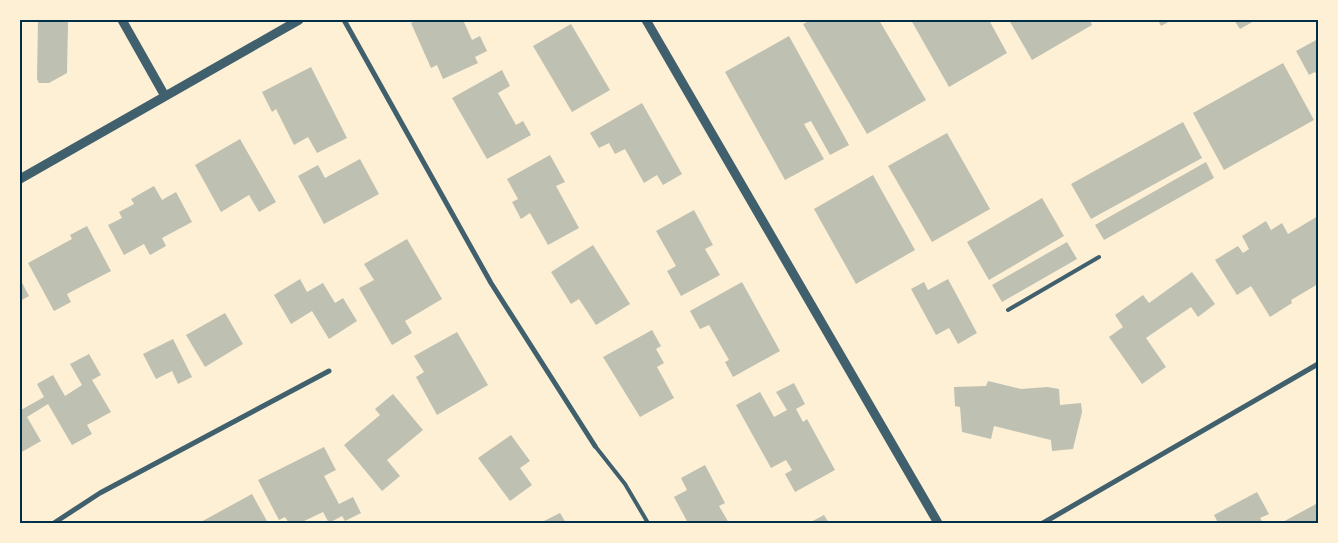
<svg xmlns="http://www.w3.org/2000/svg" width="1338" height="543" viewBox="0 0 1338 543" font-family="Montserrat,sans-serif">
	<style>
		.building { fill: #bec0b2 }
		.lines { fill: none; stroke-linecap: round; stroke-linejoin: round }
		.service { stroke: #3f606c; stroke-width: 4 }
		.minor { stroke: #3f606c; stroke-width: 5 }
		.tertiary { stroke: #3f606c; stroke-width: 9 }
		.neatline { fill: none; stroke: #003049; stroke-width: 2 }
	</style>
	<rect width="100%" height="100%" fill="#fdf0d5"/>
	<path class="building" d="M38,20H67L68,23L67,73L49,83H39L37,79Z
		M418,20H463L472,40L480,36L487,51L475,57L478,63L443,79L437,65L431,68L411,23Z
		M811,20H879L926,100L867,134L803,24Z
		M911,20H989L1007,53L949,87Z
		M1009,20H1090L1092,25L1032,60Z
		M1158,20H1172L1161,26Z
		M1234,20H1256L1240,29Z
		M571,24L610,90L572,112L533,46Z
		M789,36L849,145L830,155L811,121L804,124L824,159L785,180L725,72Z
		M1318,39V77L1315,72L1309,75L1296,51Z
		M1283,63L1314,120L1224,170L1193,113Z
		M311,67L347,138L317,153L308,137L294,145L276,109L272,112L262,92Z
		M502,70L510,86L498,93L516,125L523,121L531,135L487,159L452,98Z
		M642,103L682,174L663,185L657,175L644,183L625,149L615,154L609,143L599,148L590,133Z
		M1183,122L1202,158L1091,219L1071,184Z
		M947,133L990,209L932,242L888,166Z
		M240,139L276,202L259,212L249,195L221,212L195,165Z
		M550,155L565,182L556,186L579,228L548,245L530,213L521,219L512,202L518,199L507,179Z
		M360,159L379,194L324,224L298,176L318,165L325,178Z
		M1206,162L1214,178L1104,240L1095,225Z
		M873,175L915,250L856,284L814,209Z
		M154,186L162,200L176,192L192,222L162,238L166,246L150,255L144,244L124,255L108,225L122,218L119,212L134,204L131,199Z
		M1042,198L1064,236L989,280L967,242Z
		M694,210L713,245L705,249L720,275L681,296L667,271L676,266L656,231Z
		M1318,216V284L1291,300L1292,303L1270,317L1251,286L1237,295L1215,260L1238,246L1243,253L1249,249L1242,236L1266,221L1271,230L1282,223L1288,234Z
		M87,226L111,271L67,294L71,302L54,311L28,263L72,239L70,235Z
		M407,239L442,299L405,321L412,333L392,345L359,288L374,280L364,264Z
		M1067,242L1077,259L1002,302L992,285Z
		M593,245L630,304L596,325L579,299L571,304L551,272Z
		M1192,272L1215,304L1198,317L1191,307L1146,338L1166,367L1142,384L1109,337L1123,327L1115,315L1143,295L1149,303Z
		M20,279L29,296L20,301Z
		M300,279L307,292L323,283L335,303L343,298L357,321L329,339L312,311L291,324L274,295Z
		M948,279L977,333L958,344L949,328L936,335L911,289L924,282L928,290Z
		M742,282L780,351L733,377L725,362L729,360L709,325L700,329L690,311Z
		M225,313L243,344L205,367L186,335Z
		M652,330L661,346L656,349L664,363L657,367L674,398L640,417L603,357Z
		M457,332L488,385L437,415L416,377L424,372L414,356Z
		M173,339L192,377L178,384L172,371L156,379L143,354Z
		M89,354L101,375L92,380L111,412L87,425L92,434L72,445L48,404L27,417L41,441L20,453V408L21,410L44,397L37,384L53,375L65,396L82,385L70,364Z
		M988,381L1021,389L1047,387L1059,389L1060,405L1081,403L1082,412L1073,449L1052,451L1051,440L994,426L991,439L962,432L960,407L955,406L954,387L986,386Z
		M794,383L805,404L796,409L803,422L807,419L835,470L795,492L785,474L792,470L786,460L771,468L736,405L760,392L774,417L787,410L776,392Z
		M393,394L423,430L387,460L400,476L382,491L344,445L380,415L375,409Z
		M511,435L530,461L520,468L532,485L510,501L478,458Z
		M324,447L336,470L324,476L339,504L353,497L361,513L345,521L342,516L329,523L323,512L300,523H289L285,517L279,520L258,480Z
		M705,465L725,503L719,506L729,523H688L674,497L687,490L681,478Z
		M1257,492L1269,514L1260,518L1263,523H1218L1214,515Z
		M252,494L268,523H199Z
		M1316,504L1318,523H1281Z
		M560,513L566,523H540Z
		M824,515L829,523H809Z"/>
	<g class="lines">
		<path class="service" d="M1008,310L1099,257
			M595,446L625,484L648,523"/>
		<path class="minor" d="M344,20L491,283L595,446
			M54,523L100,493L329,371
			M1043,523L1318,364"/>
		<path class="tertiary" d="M122,20L165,96
			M646,20L938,523
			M20,179L299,20"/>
	</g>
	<rect width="1338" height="543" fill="none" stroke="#fdf0d5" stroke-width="42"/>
	<rect x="21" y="21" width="1296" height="501" class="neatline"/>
</svg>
